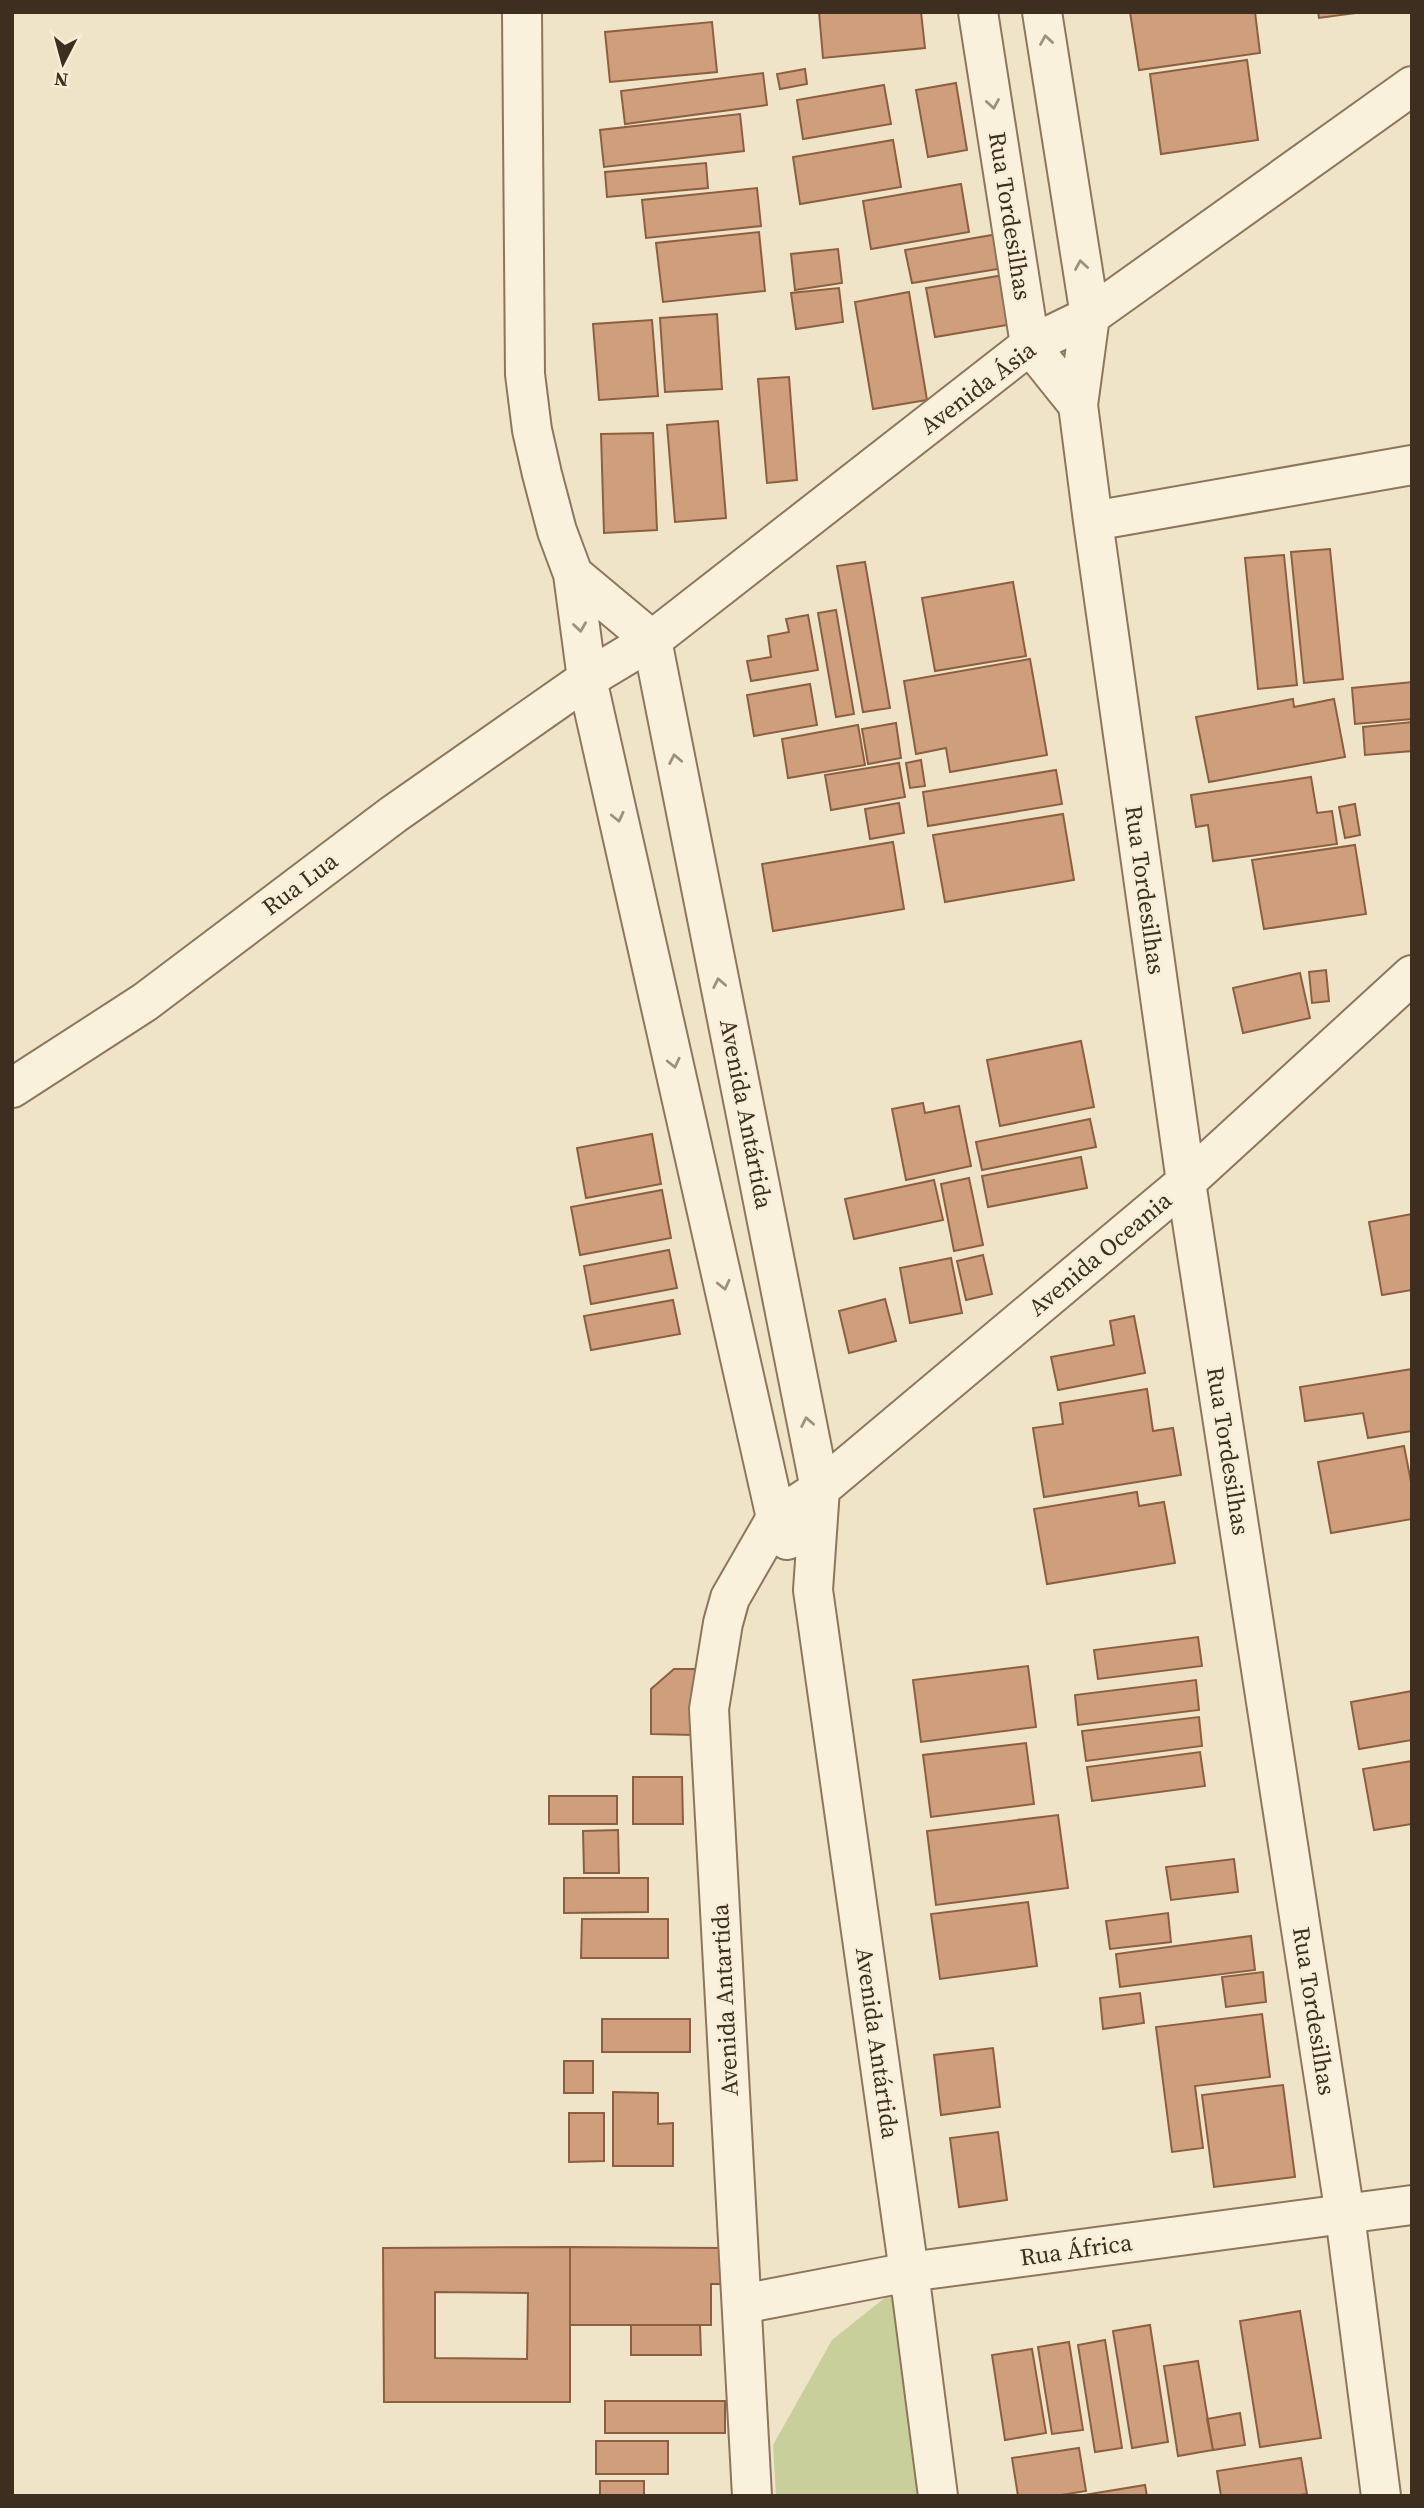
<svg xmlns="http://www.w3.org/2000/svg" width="1424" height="2508" viewBox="0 0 1424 2508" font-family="'Source Serif 4',serif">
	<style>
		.green { fill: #c9cf9b }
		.building { fill: #cf9f7d; stroke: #8d5f41; stroke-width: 2; fill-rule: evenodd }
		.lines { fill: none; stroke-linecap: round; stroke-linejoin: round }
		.minor-casing { stroke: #8d765c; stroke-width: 42 }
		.minor { stroke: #faf1dc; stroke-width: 38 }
		.oneway { stroke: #9c907e }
		.labels { text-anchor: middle; stroke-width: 5; stroke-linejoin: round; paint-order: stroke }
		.street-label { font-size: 24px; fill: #3d2e20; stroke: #f7eed8 }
	</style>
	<rect width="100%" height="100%" fill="#f0e4c8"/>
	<path class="green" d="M892,2292L908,2349L925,2496H776L773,2445L832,2340Z"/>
	<path class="building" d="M819,12H921L925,48L823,58Z
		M1130,12H1255L1260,53L1139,70Z
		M1318,12H1363L1319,18Z
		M712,22L717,72L610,82L605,32Z
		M1247,60L1258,140L1161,154L1150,74Z
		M805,69L807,84L780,89L777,74Z
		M763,73L767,105L625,124L621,91Z
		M956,83L967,150L928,157L916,90Z
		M884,85L891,124L803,139L797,100Z
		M740,114L744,151L604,167L600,130Z
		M893,140L901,187L800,204L793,157Z
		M706,163L708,188L607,197L605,172Z
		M961,184L969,232L871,249L863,201Z
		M757,188L761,226L646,238L642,200Z
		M759,232L765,291L663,302L656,243Z
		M998,234L1004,268L912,283L905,250Z
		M838,249L842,283L795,290L791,254Z
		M1004,275L1013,324L935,337L926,288Z
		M839,288L843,322L796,329L791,293Z
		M909,292L927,400L873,409L855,302Z
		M717,314L722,389L665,392L660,318Z
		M652,320L658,396L599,400L593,324Z
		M789,377L797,480L767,483L758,379Z
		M718,421L726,518L675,522L667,425Z
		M653,433L657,530L604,533L601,434Z
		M1330,549L1343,679L1304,683L1291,552Z
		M1284,555L1297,685L1258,689L1245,558Z
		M865,562L890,708L863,712L837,566Z
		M1013,582L1026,656L935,671L922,598Z
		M836,610L854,714L836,717L818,613Z
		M808,615L818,670L751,681L747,661L771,657L768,636L789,632L786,619Z
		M1030,659L1047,755L950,772L946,748L916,754L904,681Z
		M1412,682V719L1355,724L1352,688Z
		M810,684L817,725L754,736L747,695Z
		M1293,699L1294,707L1334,699L1345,757L1209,782L1196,717Z
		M1412,722V751L1365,755L1363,727Z
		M896,723L901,758L868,764L862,729Z
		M858,725L865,765L788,778L782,739Z
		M921,760L925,786L910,788L906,763Z
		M899,763L905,797L831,810L825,775Z
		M1056,770L1062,804L928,826L923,792Z
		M1311,777L1317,813L1332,811L1337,844L1213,861L1208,825L1196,827L1191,795Z
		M899,803L904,833L870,839L865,809Z
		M1355,804L1360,835L1345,838L1339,807Z
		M1063,814L1074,880L945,902L933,835Z
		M893,842L904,909L773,931L762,864Z
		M1355,845L1366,914L1264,929L1252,860Z
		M1326,970L1329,1001L1312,1003L1309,972Z
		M1300,973L1310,1018L1243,1033L1233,988Z
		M1081,1041L1094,1107L1000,1126L987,1060Z
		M923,1103L925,1113L959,1106L971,1166L906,1180L892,1109Z
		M1090,1119L1096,1147L982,1170L976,1142Z
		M652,1134L661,1184L586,1198L577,1148Z
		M1081,1157L1087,1188L988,1207L982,1176Z
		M969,1178L983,1245L954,1251L941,1184Z
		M934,1180L943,1220L854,1239L845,1199Z
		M662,1190L671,1238L580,1255L571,1207Z
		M1412,1214V1290L1382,1295L1369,1222Z
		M669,1250L677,1288L591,1304L584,1266Z
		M983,1255L992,1294L966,1300L957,1261Z
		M951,1258L962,1313L910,1323L900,1268Z
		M885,1299L896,1341L849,1353L839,1311Z
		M673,1300L680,1334L591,1350L584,1316Z
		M1134,1316L1145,1373L1058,1390L1051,1357L1114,1345L1110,1321Z
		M1412,1369V1431L1368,1438L1363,1413L1305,1421L1300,1387Z
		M1147,1389L1153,1431L1173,1428L1181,1475L1044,1497L1033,1428L1063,1424L1060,1403Z
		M1404,1446L1412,1487V1519L1331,1533L1318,1462Z
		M1137,1492L1139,1506L1164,1502L1175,1563L1047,1584L1034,1509Z
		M1198,1637L1202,1666L1098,1679L1094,1650Z
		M1028,1666L1036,1727L921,1742L913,1680Z
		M674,1669H695V1735L651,1734V1689Z
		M1196,1680L1199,1710L1078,1725L1075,1695Z
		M1412,1691V1740L1359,1749L1351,1702Z
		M1199,1717L1202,1746L1086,1761L1082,1731Z
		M1026,1743L1034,1804L931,1817L923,1755Z
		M1200,1752L1205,1786L1092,1801L1087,1767Z
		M1412,1761V1824L1374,1830L1363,1769Z
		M633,1777H682L683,1824H633Z
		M549,1796H617V1824H549Z
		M1058,1815L1068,1888L936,1905L927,1831Z
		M618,1830L619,1873H584L583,1831Z
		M1234,1859L1238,1892L1171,1900L1166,1867Z
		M564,1878H648V1912L564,1913Z
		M1028,1902L1037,1966L940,1979L931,1914Z
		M1168,1913L1171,1942L1110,1949L1106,1921Z
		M582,1919H668V1958H581Z
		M1251,1936L1255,1970L1120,1987L1116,1954Z
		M1263,1972L1266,2002L1226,2007L1222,1977Z
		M1140,1993L1144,2023L1103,2029L1100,1998Z
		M1262,2014L1270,2077L1195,2086L1203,2148L1172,2152L1156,2027Z
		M602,2019H690V2052H602Z
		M993,2048L1000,2107L941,2115L934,2055Z
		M564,2061H593V2093H564Z
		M1283,2085L1295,2177L1214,2187L1202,2095Z
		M613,2092L658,2093V2124L673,2123V2166H613Z
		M569,2113H604V2161L569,2162Z
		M998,2132L1007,2200L959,2207L950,2138Z
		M570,2247V2402H384L383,2248ZM435,2292L528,2293L527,2359L435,2358Z
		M570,2247L722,2248V2284H711V2325H570Z
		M1300,2311L1321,2438L1260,2447L1240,2321Z
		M631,2325H700L701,2355H631Z
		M1150,2325L1168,2442L1132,2448L1113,2331Z
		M1105,2340L1122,2448L1095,2452L1078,2345Z
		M1069,2342L1083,2430L1052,2434L1038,2347Z
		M1032,2349L1046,2433L1005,2440L992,2355Z
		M1198,2361L1213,2450L1178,2456L1164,2366Z
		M605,2401H725V2433H605Z
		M1240,2413L1245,2445L1213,2450L1207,2419Z
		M596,2441H668V2474H596Z
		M1079,2448L1086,2491L1055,2496H1018L1012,2458Z
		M1301,2458L1307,2494L1293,2496H1221L1217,2471Z
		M600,2481H644V2496H600Z
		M1145,2485L1147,2496H1078Z"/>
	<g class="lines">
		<defs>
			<path id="minor" d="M522,12L525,374L532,430L542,474L557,531L573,574L587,679L776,1518L787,1540
				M978,12L1030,345L1078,405
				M1042,12L1090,316L1078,405L1093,521L1186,1182L1345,2215L1381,2496
				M1093,521L1412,465
				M573,574L652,640L820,1489L813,1590L909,2272L938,2496
				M12,1088L145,1002L394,814L587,679L652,640L1030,345L1090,316L1412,86
				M742,2304L909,2272L1412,2205
				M752,2496L709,1709L723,1623L730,1598L776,1518L820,1489L1186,1182L1412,975"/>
		</defs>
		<use href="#minor" class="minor-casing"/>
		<use href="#minor" class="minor"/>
	</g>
	<defs><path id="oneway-chevron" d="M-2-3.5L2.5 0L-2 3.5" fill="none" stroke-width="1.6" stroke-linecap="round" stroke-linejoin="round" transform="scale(1.75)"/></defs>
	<g class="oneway">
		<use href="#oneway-chevron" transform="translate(1046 40) rotate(-99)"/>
		<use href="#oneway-chevron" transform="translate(993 104) rotate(81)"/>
		<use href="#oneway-chevron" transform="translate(1081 265) rotate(-99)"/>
		<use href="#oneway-chevron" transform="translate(580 627) rotate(82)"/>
		<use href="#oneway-chevron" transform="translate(675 759) rotate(-101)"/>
		<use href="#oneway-chevron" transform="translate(618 817) rotate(77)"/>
		<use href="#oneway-chevron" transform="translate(719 983) rotate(-101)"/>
		<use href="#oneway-chevron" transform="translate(674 1063) rotate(77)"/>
		<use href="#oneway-chevron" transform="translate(724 1285) rotate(77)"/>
		<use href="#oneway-chevron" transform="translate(807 1422) rotate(-101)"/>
	</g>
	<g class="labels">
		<g class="street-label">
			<text transform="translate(1010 216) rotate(81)" y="8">Rua Tordesilhas</text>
			<text transform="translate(978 388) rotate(-37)" y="8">Avenida Ásia</text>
			<text transform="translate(300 884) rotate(-37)" y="8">Rua Lua</text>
			<text transform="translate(1145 890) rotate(82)" y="8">Rua Tordesilhas</text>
			<text transform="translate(746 1114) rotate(79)" y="8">Avenida Antártida</text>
			<text transform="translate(1100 1254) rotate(-40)" y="8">Avenida Oceania</text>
			<text transform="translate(1228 1451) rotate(81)" y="8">Rua Tordesilhas</text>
			<text transform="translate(725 2000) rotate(-93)" y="8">Avenida Antartida</text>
			<text transform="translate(1314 2011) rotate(81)" y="8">Rua Tordesilhas</text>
			<text transform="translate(877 2043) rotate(82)" y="8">Avenida Antártida</text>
			<text transform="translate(1076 2250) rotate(-8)" y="8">Rua África</text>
		</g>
	</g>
	<rect width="1424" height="2508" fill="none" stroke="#3d2e20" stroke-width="28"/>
	<g transform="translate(63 63) rotate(186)" stroke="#f7eed8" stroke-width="5" paint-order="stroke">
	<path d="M0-5L12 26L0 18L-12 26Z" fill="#3d2e20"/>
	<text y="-10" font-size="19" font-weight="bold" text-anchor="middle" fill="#3d2e20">N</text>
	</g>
</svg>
